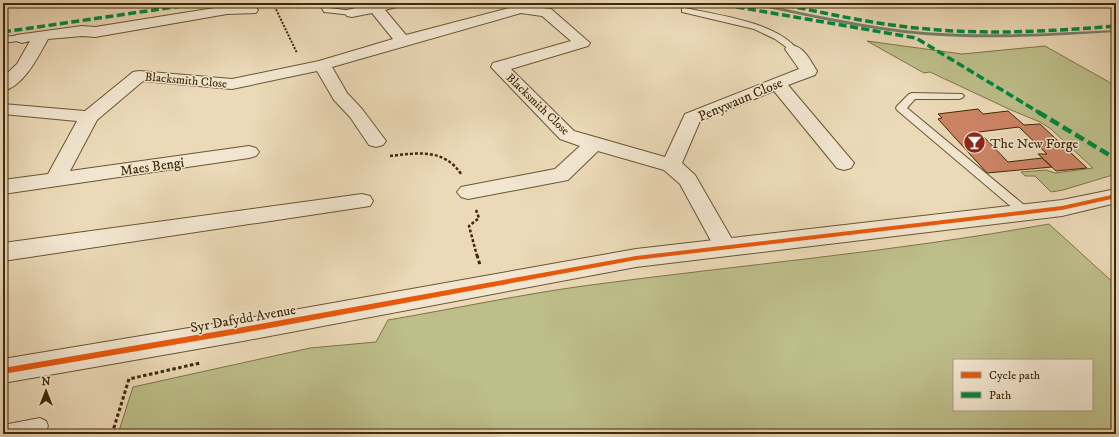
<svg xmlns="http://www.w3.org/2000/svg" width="1119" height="437" viewBox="0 0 1119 437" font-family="'IM FELL DW Pica',serif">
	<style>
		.green { fill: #bdbe8a; stroke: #7e7448; fill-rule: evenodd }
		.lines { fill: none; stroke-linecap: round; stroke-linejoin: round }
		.stream { fill: #75806e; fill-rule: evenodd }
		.building { fill: #cd8466; stroke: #402907 }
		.service-casing { stroke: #6b5533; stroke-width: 2 }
		.minor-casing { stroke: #6b5533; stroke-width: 2 }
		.tertiary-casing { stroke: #6b5533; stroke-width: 2 }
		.path-far2 { stroke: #402907; stroke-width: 2; stroke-dasharray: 2 1.5; stroke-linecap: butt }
		.path-far1 { stroke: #402907; stroke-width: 2.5; stroke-dasharray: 3 2; stroke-linecap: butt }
		.path { stroke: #402907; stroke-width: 3; stroke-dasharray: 3.5 2.5; stroke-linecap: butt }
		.service { fill: #f2e6d0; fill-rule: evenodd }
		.minor { fill: #f2e6d0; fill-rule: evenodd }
		.tertiary { fill: #f2e6d0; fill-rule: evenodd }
		.quiet-far1 { stroke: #00873e; stroke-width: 3.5; stroke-dasharray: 8 3.5; stroke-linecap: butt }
		.quiet { stroke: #00873e; stroke-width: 4.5; stroke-dasharray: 10 4.5; stroke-linecap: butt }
		.cycleway-casing { stroke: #f2e6d0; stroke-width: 2 }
		.cycleway { fill: #e8590c; fill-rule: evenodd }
		.labels { text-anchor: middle; stroke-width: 3; stroke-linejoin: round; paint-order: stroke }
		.far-street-label { font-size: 12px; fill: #402907; stroke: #f2e6d0 }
		.street-label { font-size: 14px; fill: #402907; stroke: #f2e6d0 }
		.poi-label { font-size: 14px; fill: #402907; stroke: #f2e6d0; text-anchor: start }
	</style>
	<rect width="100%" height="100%" fill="#ebd9b7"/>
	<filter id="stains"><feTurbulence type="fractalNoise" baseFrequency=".005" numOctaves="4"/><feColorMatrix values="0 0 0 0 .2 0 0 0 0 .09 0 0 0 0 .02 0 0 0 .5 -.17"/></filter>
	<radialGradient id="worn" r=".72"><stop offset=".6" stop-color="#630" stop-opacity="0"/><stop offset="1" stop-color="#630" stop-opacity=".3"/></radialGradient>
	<path class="green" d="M867,41L962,54L1045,46L1116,86V174L1063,190L1051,192L1035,176H1025L1021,172L1046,170L1055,173L1093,168L1051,129L1040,122L1011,110L930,72L924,73Z
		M1049,224L1116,285V434H118L133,387L310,348L376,342L388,320C453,309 518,295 583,286C739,265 895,252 1049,224ZM954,360H1092V410H954Z"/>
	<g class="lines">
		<path class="stream" d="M747,3H756C812,14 867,27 924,32C988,37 1052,33 1116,30V32C1052,36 989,40 925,35C866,30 807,16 749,4Z"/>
	</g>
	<path class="building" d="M978,109L983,114L1008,111L1024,125L1040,124L1087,168L1056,171L1038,154H1047L1019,127L979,132L1008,162L1042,158L1052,167L987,173L938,119L942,118L938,114Z"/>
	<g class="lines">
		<defs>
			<path id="service" d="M319,3H327L330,8L352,11L356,13L352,15L324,12Z
				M682,8H685C718,15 775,22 797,49L793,52L775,39L754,29L682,12Z
				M22,35L25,36L26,38L25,40L3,43V37Z
				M912,93L962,94L964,96L962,98L959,99H915L907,108L1029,209L1031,212L1029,215L1025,216L1021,215L897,110L896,108L897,106L909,94Z
				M40,418L46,421L48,426L46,431L38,434H3V425Z"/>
			<path id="minor" d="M377,3H402L400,6L385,10L406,35L521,5L551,9L590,43L588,46L511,69L574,131L665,157L685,114L799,69L785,49L787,46C802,42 810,60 817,71L815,75L788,85L854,163L851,168L844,170L837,168L774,91L700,121L682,163L695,175L736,246L733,252L725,255L717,252L680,184L664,170L598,151L568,180L468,199L461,197L457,192L461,187L555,169L580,146L560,139L491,67L493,63L571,41L542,16L521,13L332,67L347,93L362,109L386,141L383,145L376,147L369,145L350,117L334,100L317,71L232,89L143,81L97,120L70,171L249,146L256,148L259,152L256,156L249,158L3,194V180L48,174L77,121L3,114V104L85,111L133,72L139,71L232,79L319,61L393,39L372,13L352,17L347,16L345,13L347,10Z
				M227,6L256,7L258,10L256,13L227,14L95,37L82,36L48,39C38,57 24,86 3,91V77L17,64L30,41L22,43L16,41L14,38L16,35L82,26L95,27Z
				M362,194L370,196L373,201L370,206L3,261V243Z"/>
			<path id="tertiary" d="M1116,189V203L1062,216L636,267L243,341L3,383V359L243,319L636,249L1062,200Z"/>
		</defs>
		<use href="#service" class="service-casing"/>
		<use href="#minor" class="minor-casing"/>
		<use href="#tertiary" class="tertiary-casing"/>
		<path class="path-far2" d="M273,3L297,53"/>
		<path class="path-far1" d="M390,156C417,153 444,148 461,174
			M476,210L479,218L469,226L477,256"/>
		<path class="path" d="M477,255L480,265
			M112,434L129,379L200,363"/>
		<use href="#service" class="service"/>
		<use href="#minor" class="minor"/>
		<use href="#tertiary" class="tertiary"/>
		<path class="quiet-far1" d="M714,3L916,38L1040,113
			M775,3C826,13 876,25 928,29C991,35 1053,31 1116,26
			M3,32L202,3"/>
		<path class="quiet" d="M1038,112L1116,159"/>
		<defs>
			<path id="cycleway" d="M1116,194V198L1062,210L636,260L243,333L3,374V368L243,327L636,256L1062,206Z"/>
		</defs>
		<use href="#cycleway" class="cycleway-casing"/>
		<use href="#cycleway" class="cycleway"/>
	</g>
	<defs>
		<symbol id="bar-disc" viewBox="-11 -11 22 22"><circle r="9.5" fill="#8f2418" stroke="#f2e6d0"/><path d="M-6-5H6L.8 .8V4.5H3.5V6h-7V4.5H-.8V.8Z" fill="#fff"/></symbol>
	</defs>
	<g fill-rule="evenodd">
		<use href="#bar-disc" x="962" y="130" width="25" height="25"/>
	</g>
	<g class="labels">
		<g class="far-street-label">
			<text transform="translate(186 80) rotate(5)" y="4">Blacksmith Close</text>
			<text transform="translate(538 104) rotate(44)" y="4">Blacksmith Close</text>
		</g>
		<g class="street-label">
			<text transform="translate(740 99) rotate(-23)" y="5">Penywaun Close</text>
			<text transform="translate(152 166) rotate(-8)" y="5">Maes Bengi</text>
			<text transform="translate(243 318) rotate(-10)" y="5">Syr Dafydd Avenue</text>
		</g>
		<g class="poi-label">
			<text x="990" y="148">The New Forge</text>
		</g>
	</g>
	<rect width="1119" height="437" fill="none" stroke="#ebd9b7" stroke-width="16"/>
	<rect x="4" y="4" width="1111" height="429" fill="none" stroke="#402907" stroke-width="2"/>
	<rect x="8" y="8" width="1103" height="421" fill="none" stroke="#402907"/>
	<rect x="953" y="359" width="140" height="52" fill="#f2e6d0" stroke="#ab9a80"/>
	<rect x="961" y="372" width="20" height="6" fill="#e8590c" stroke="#ab9a80"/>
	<text x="989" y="379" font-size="12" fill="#402907">Cycle path</text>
	<rect x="961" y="392" width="20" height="6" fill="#00873e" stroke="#ab9a80"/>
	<text x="989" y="399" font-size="12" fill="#402907">Path</text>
	<g transform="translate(46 391)" stroke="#f2e6d0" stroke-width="3" paint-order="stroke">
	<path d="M0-3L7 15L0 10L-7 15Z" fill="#402907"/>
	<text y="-6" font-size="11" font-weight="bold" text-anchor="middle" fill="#402907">N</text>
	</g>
	<rect width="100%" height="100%" filter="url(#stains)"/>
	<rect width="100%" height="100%" fill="url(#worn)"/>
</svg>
